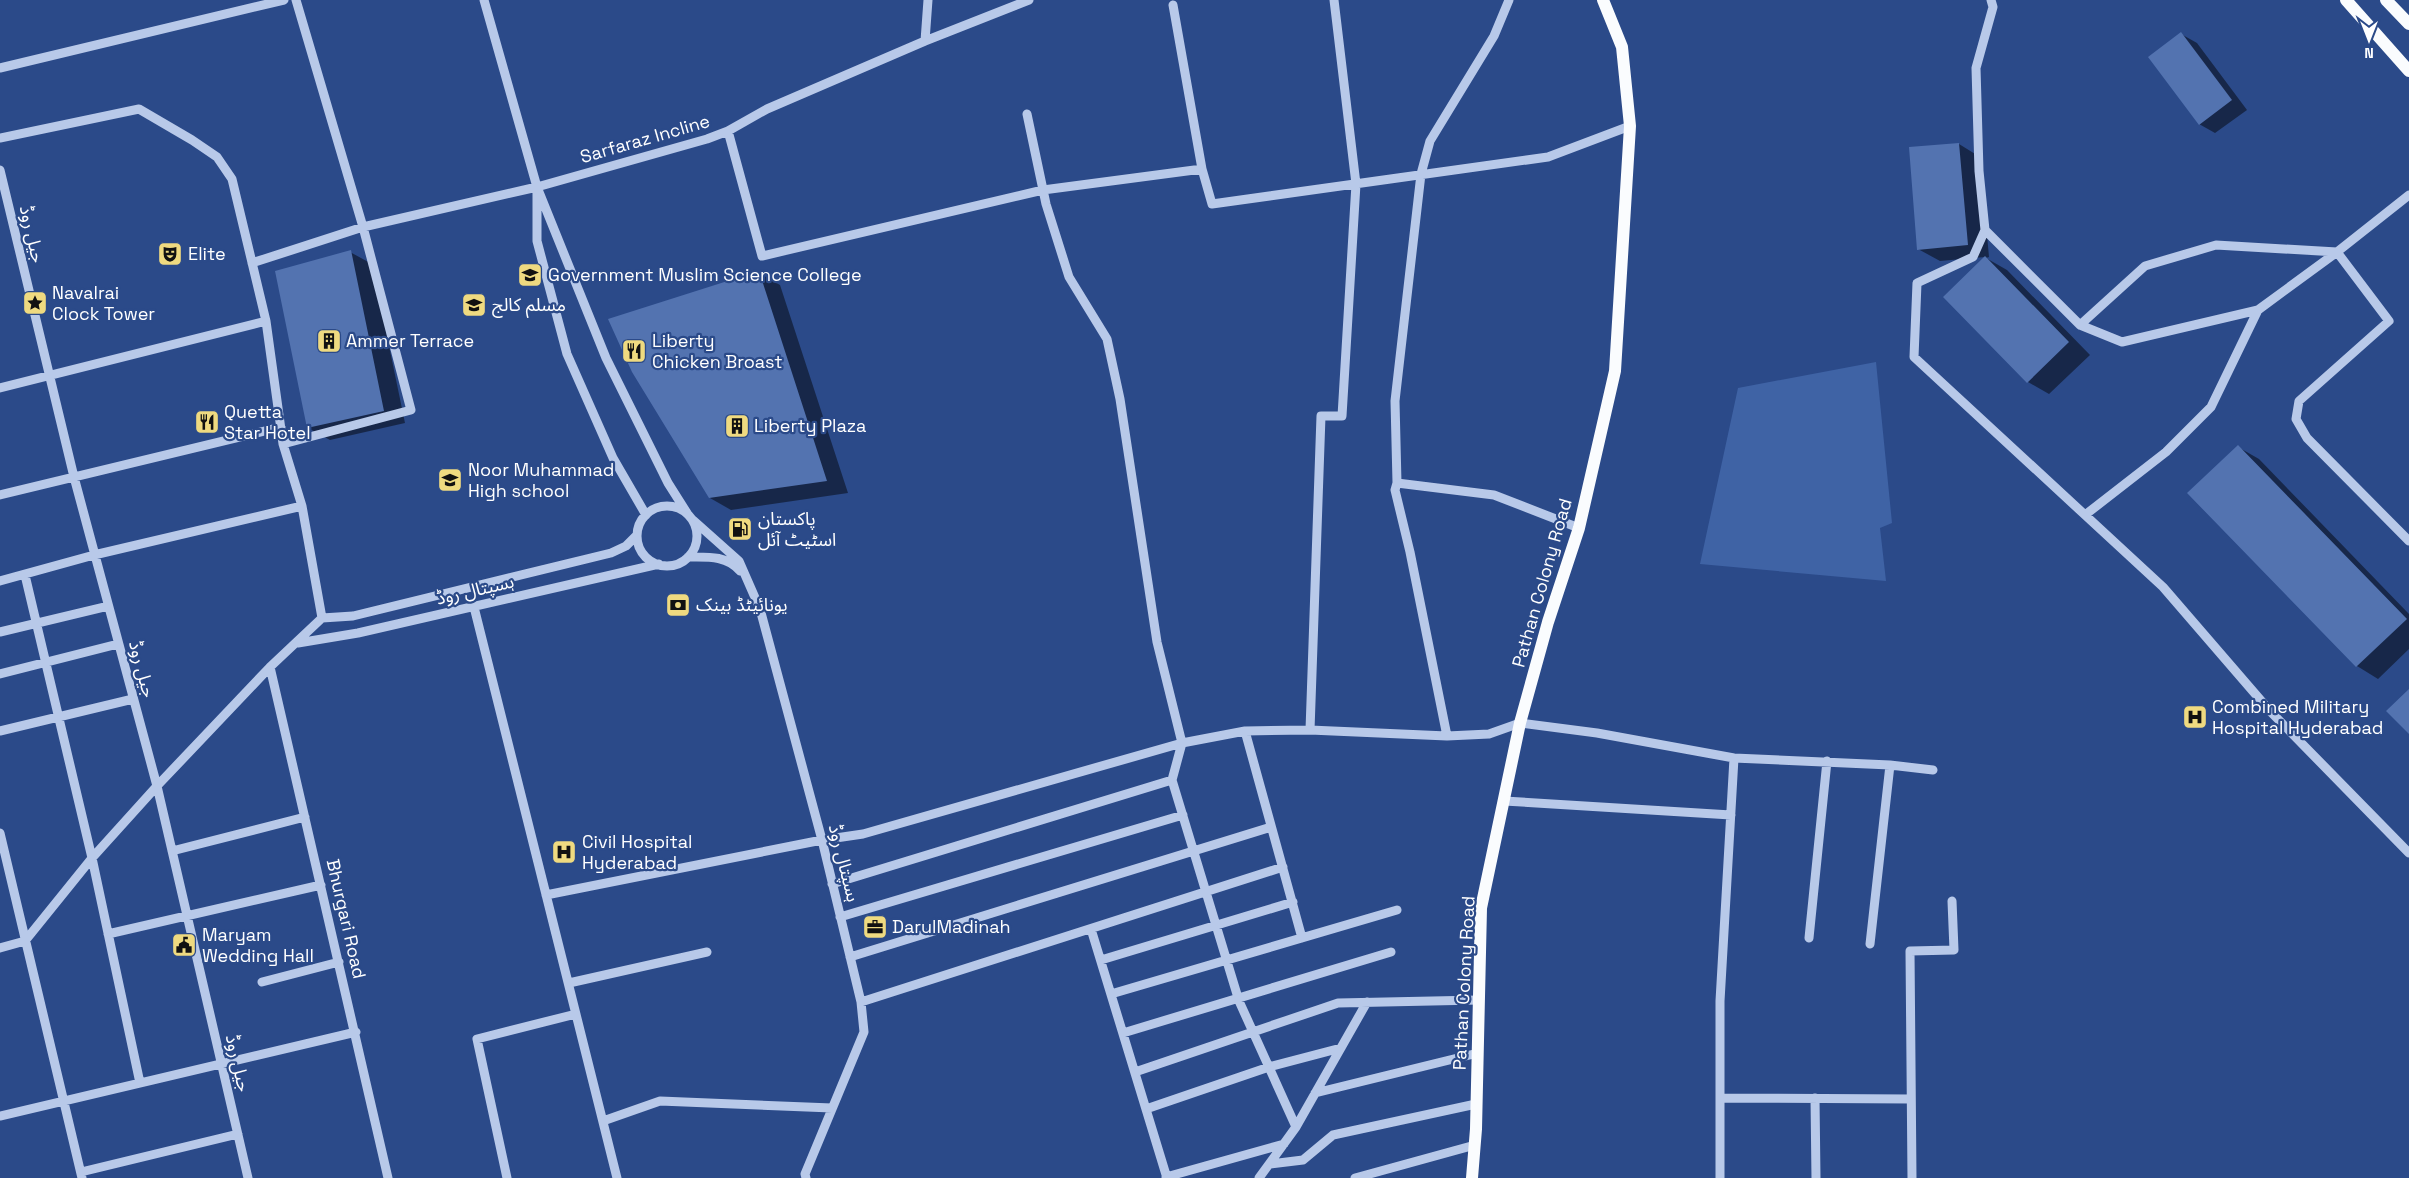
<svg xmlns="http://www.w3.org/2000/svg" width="2409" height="1178" viewBox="0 0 2409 1178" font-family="'Space Grotesk','Noto Sans Arabic',sans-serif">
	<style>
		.green { fill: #3f63a5 }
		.shadow { fill: #0007 }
		.building { fill: #5373b0 }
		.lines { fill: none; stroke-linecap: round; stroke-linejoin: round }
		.minor { stroke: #b8c9e9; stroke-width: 9 }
		.major { stroke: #fafcfe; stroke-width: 12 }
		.labels { text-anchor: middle; stroke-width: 4.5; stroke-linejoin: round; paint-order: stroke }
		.street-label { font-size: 18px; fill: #fff; stroke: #2b4a89 }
		.poi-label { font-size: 18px; fill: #fff; stroke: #2b4a89; text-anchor: start }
	</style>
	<rect width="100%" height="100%" fill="#2b4a89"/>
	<path class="green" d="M1876,362L1892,523L1880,528L1886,581L1700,564L1738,388Z"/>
	<path class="shadow" d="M2181,34L2197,43L2247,110L2215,133L2199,124Z
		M1959,144L1980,157L1989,257L1986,258L2007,270L2090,355L2049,394L2028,382L1985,257L1940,261L1918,249Z
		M350,252L372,264L405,423L330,440L308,428Z
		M759,273L780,285L848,493L731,510L710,498Z
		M2238,447L2259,459L2409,614V649L2378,679L2357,666L2189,493Z"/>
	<path class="building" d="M2181,32L2232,100L2199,125L2148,57Z
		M1959,143L1968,245L1917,250L1909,147Z
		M351,250L384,411L307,428L275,271Z
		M1985,256L2069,342L2027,383L1943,297Z
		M759,271L827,481L709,498L632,372L608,319Z
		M2238,445L2407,619L2356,667L2187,493Z
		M2409,689V734L2386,711Z"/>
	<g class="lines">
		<path class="minor" d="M484,0L537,187L606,358L668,483L687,513
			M925,41L928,0
			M0,68L284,0
			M1027,114L1046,204L1069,277L1107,339L1120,399L1157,642L1182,743L1172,780L1239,1001L1296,1127
			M728,131L762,256L1043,190L1202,169L1173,5
			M0,138L139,109L192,140L217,157L232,179L266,321L283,444
			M1202,169L1212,204L1548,157L1630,126
			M0,170L74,477L157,786L248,1178
			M537,192V241L567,354L613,458L646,515
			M2409,195L2337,252L2216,245L2145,266L2080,325L1985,230L1973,257L1917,283L1914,357L2163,587L2270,711L2409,853
			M1985,230L1979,171L1976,68L1993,7L1991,0
			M252,263L363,227L537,187L707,139L728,131L767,109L925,41L1029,0
			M2080,325L2122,342L2258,310
			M0,388L266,321
			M1397,483L1494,495L1579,528
			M0,495L281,427
			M637 536a30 30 0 1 1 60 0a30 30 0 1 1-60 0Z
			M2085,515L2166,452L2211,407L2258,310L2337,252L2389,321L2299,401L2296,419L2307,438L2409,541
			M693,520L739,561L760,609L822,840L861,1002L864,1032L805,1174L806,1178
			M688,557C706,557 727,555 740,571
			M25,575L92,858L140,1083
			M0,581L94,555L302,506
			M474,607L617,1178
			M322,618L353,616L611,553L626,546L637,535
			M0,632L108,606
			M298,643L358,633L659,564
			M270,667L388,1178
			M0,674L118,644
			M1310,730L1321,416H1342L1356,184L1334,0
			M0,731L133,699
			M1245,731L1302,938
			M1447,736L1410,552L1395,490L1397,483L1395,401L1421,174L1430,141L1494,36L1509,0
			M1504,801L1731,815
			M0,833L82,1178
			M172,851L305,817
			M832,884L1172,780
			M546,895L822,840L863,834L1182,743L1245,731L1310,730L1447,736L1489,734L1520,723L1597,733L1734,758L1890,765L1933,770
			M840,917L1183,815
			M1091,929L1167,1178
			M108,934L321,885
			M1809,938L1827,761
			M1870,944L1890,765
			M0,948L25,941L92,858L157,786L270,667L322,618L302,506L283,444L411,410L363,227L296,0
			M850,957L1271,827
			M1101,960L1293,902
			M262,982L339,962
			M569,983L707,952
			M1111,994L1397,910
			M861,1002L1283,867
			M1123,1033L1391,952
			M1135,1072L1338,1003L1479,1000
			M1315,1093L1478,1053
			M1720,1098L1911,1099
			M1815,1098L1816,1178
			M1146,1109L1269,1067L1341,1048
			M0,1116L356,1032
			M603,1121L660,1101L832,1108
			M1270,1164L1303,1160L1333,1135L1476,1104
			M81,1172L238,1134
			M1166,1177L1284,1144
			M507,1178L477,1039L576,1014
			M1259,1178L1296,1127L1367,1002
			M1355,1178L1475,1145
			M1720,1178V1001L1734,758
			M1912,1178L1910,951L1954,950L1952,901"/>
		<path class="major" d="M2346,0L2409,71
			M2386,0L2409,24
			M1472,1178L1476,1129L1481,908L1520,723L1548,622L1579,528L1615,371L1630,126L1622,47L1603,0"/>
	</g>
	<defs>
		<symbol id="theatre-square" viewBox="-11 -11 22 22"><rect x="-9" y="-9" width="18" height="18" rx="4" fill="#efda80" stroke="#2b4a89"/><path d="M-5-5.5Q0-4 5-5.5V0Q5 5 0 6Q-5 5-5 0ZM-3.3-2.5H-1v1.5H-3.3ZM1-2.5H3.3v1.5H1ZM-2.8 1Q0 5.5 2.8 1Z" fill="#111"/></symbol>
		<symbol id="university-square" viewBox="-11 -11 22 22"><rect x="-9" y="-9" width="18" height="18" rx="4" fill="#efda80" stroke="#2b4a89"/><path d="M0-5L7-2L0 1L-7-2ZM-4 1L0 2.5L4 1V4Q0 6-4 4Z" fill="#111"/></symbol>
		<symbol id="sight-square" viewBox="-11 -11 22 22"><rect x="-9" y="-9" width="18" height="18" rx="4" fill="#efda80" stroke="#2b4a89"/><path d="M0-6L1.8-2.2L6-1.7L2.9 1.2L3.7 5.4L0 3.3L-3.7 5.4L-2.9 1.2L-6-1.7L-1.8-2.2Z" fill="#111"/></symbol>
		<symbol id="building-square" viewBox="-11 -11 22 22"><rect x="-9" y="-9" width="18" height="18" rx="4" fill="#efda80" stroke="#2b4a89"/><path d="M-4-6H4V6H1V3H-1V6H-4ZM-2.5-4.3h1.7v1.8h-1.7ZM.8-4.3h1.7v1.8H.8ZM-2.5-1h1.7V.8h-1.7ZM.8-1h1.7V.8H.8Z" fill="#111"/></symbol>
		<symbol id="restaurant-square" viewBox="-11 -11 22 22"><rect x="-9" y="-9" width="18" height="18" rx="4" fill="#efda80" stroke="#2b4a89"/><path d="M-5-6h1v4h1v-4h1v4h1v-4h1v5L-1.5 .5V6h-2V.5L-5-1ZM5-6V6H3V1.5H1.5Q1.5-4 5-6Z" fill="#111"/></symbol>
		<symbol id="school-square" viewBox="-11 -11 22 22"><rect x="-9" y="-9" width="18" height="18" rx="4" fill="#efda80" stroke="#2b4a89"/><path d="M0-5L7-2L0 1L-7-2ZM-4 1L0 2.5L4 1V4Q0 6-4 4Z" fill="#111"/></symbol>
		<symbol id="fuel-square" viewBox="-11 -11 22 22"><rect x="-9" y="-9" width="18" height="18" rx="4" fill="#efda80" stroke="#2b4a89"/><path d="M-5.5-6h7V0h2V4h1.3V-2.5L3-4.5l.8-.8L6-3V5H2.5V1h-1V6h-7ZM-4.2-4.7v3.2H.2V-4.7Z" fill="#111"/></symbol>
		<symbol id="bank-square" viewBox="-11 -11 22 22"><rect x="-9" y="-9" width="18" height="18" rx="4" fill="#efda80" stroke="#2b4a89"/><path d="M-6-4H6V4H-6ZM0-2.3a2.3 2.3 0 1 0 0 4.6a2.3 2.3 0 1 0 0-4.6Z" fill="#111"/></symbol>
		<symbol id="hospital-square" viewBox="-11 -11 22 22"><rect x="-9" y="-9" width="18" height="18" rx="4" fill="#efda80" stroke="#2b4a89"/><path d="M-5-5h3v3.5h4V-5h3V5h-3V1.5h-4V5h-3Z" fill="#111"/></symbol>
		<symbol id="office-square" viewBox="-11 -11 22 22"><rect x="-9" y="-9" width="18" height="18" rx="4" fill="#efda80" stroke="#2b4a89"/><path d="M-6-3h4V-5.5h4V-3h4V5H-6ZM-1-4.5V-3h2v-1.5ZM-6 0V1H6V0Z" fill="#111"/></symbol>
		<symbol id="civic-square" viewBox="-11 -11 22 22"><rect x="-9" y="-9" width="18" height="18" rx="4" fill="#efda80" stroke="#2b4a89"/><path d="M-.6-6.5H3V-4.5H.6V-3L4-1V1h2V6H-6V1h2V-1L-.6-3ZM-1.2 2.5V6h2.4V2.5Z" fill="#111"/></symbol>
	</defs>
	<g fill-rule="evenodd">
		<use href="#theatre-square" x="156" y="240" width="28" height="28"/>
		<use href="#university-square" x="516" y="261" width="28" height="28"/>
		<use href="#sight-square" x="21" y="289" width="28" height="28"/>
		<use href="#university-square" x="460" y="291" width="28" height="28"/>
		<use href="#building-square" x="315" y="327" width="28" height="28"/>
		<use href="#restaurant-square" x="620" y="337" width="28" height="28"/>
		<use href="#restaurant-square" x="193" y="408" width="28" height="28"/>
		<use href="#building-square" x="723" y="412" width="28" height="28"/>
		<use href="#school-square" x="436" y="466" width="28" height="28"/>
		<use href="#fuel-square" x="726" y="515" width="28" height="28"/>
		<use href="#bank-square" x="664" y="591" width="28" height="28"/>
		<use href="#hospital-square" x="2181" y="703" width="28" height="28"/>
		<use href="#hospital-square" x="550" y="838" width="28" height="28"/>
		<use href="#office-square" x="861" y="913" width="28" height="28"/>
		<use href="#civic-square" x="170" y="931" width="28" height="28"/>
	</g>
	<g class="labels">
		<g class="street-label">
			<text transform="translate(645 139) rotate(-16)" y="6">Sarfaraz Incline</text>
			<text transform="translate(32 234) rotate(77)" y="6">جیل روڈ</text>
			<text transform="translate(1542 583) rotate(-74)" y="6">Pathan Colony Road</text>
			<text transform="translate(475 590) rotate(-13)" y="6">ہسپتال روڈ</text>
			<text transform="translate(142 669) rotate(75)" y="6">جیل روڈ</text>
			<text transform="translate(844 863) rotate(76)" y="6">ہسپتال روڈ</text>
			<text transform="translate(346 919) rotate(77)" y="6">Bhurgari Road</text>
			<text transform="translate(1464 983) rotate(-87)" y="6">Pathan Colony Road</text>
			<text transform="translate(238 1063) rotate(77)" y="6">جیل روڈ</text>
		</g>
		<g class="poi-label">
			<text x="188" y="260">Elite</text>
			<text x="548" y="281">Government Muslim Science College</text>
			<text x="52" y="299">Navalrai<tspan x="52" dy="21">Clock Tower</tspan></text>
			<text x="492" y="311">مسلم کالج</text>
			<text x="346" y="347">Ammer Terrace</text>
			<text x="652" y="347">Liberty<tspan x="652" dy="21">Chicken Broast</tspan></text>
			<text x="224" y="418">Quetta<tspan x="224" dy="21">Star Hotel</tspan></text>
			<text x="754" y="432">Liberty Plaza</text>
			<text x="468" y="476">Noor Muhammad<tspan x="468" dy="21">High school</tspan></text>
			<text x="758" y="525">پاکستان<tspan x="758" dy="21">اسٹیٹ آئل</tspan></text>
			<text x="696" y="611">یونائیٹڈ بینک</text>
			<text x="2212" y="713">Combined Military<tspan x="2212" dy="21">Hospital Hyderabad</tspan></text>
			<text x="582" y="848">Civil Hospital<tspan x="582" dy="21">Hyderabad</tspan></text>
			<text x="892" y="933">DarulMadinah</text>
			<text x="202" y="941">Maryam<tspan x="202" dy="21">Wedding Hall</tspan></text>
		</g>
	</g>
	<g transform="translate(2369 40) rotate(180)" stroke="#2b4a89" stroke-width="4" paint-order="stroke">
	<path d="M0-4L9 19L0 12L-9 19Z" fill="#ffffff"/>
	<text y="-8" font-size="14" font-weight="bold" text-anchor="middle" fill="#ffffff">N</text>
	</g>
</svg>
